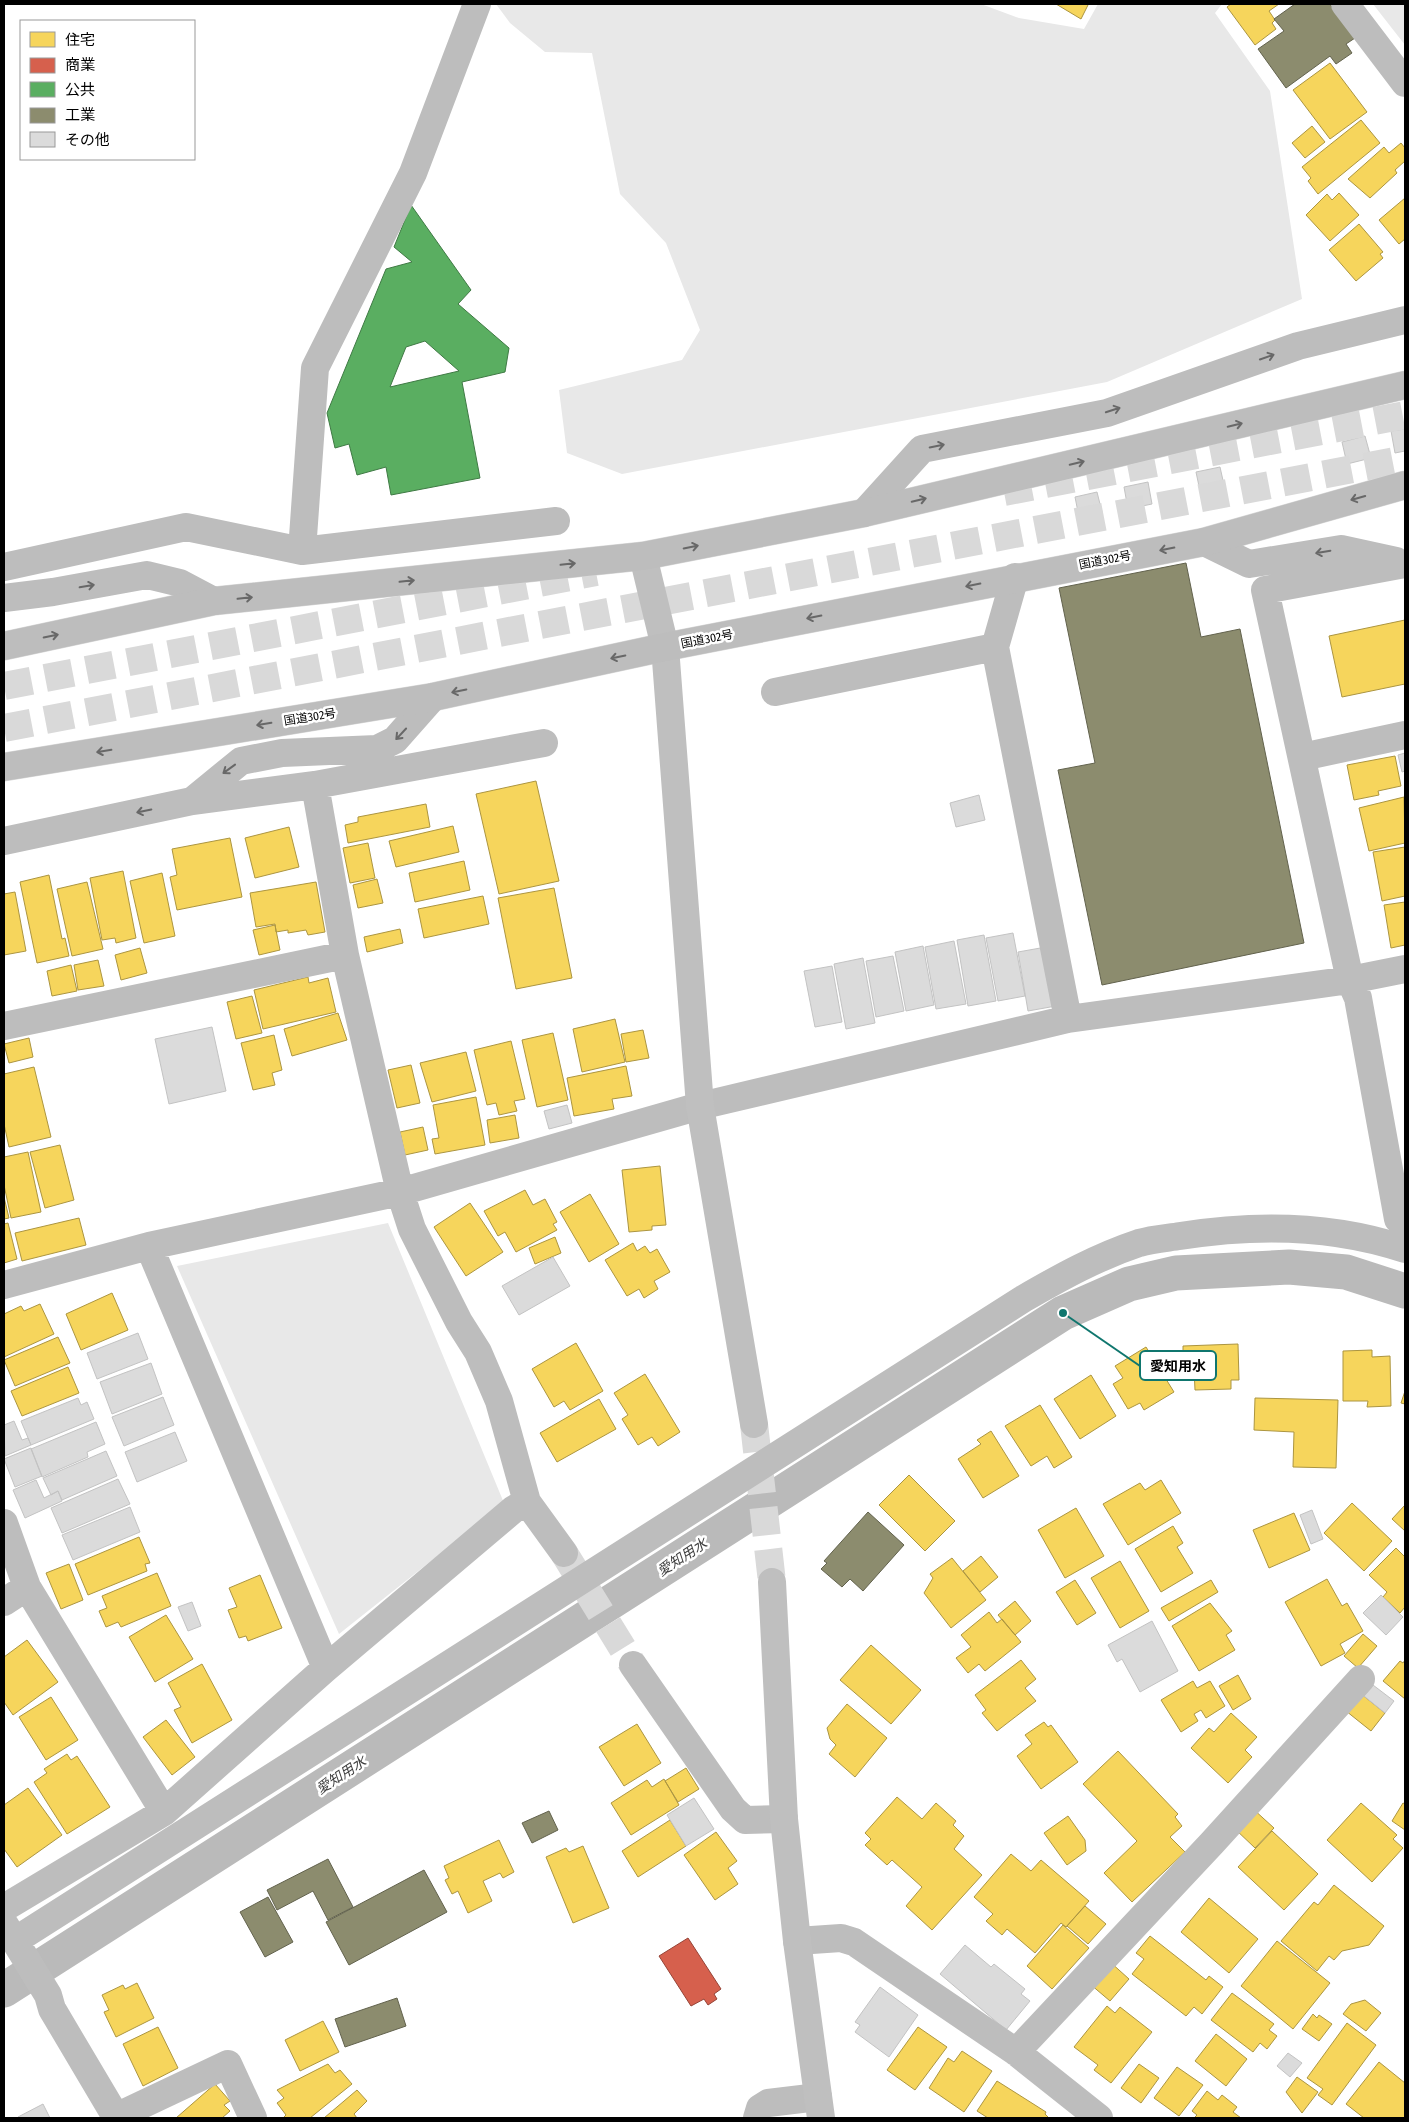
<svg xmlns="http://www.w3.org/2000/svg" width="1409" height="2122" viewBox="0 0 1409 2122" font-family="'Fira Sans Condensed','Noto Sans JP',sans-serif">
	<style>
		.green { fill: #e8e8e8 }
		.homes { fill: #f6d55c; stroke: #ac9540 }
		.shops { fill: #d6604d; stroke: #964336 }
		.public { fill: #5aae61; stroke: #3f7a44; fill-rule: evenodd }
		.industry { fill: #8c8c6e; stroke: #62624d }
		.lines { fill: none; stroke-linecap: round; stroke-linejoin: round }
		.canal { stroke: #bababa; stroke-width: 35 }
		.building { fill: #dbdbdb; stroke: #c3c3c3 }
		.street-tunnel { stroke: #d9d9d9; stroke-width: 28; stroke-dasharray: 28 14; stroke-linecap: butt }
		.secondary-tunnel { stroke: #d9d9d9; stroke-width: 28; stroke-dasharray: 28 14; stroke-linecap: butt }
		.highway-tunnel { stroke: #d9d9d9; stroke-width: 28; stroke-dasharray: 28 14; stroke-linecap: butt }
		.highway-casing { stroke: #dbdbdb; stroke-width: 29 }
		.street { stroke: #bdbdbd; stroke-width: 28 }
		.secondary { stroke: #bfbfbf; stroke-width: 28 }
		.highway { stroke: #bdbdbd; stroke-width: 28 }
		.oneway { stroke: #686868 }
		.labels { text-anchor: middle; stroke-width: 5; stroke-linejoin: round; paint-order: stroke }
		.street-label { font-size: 12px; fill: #000; stroke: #fff }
		.water-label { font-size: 14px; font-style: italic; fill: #3d3d3d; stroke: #fff }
		.leader { fill: none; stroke: #0f766e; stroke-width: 2 }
		.callout-dot { fill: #0f766e; stroke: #fff; stroke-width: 2 }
		.callout { fill: #fff; stroke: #0f766e; stroke-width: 2 }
		.callout-label { font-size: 14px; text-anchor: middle; font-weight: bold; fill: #000 }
	</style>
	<rect width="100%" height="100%" fill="#fff"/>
	<path class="green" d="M496,4H981L1019,18L1084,29L1098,4H1222L1215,13L1270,91L1302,299L1107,382L622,474L567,453L559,390L682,360L700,330L666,243L620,194L592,53L545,52L510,23Z
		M1373,4H1405V45Z
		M388,1223L504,1503L339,1634L177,1266Z"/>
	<path class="homes" d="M1056,4H1085L1088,5L1081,19Z
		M1231,4H1279L1269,11L1275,20L1272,23L1276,29L1255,45L1227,7Z
		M1330,63L1367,112L1330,139L1293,90Z
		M1361,120L1380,143L1318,194L1308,181L1311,178L1302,167Z
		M1312,126L1325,142L1305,158L1292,143Z
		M1401,143L1405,148V161L1395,170L1397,173L1370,198L1348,179L1384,147L1389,153Z
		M1339,193L1359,215L1330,241L1306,215L1327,194L1332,200Z
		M1405,198V239L1399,244L1379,220Z
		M1359,224L1383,252L1380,254L1383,258L1356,281L1329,250Z
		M1405,620V684L1342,697L1329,636Z
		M1395,756L1401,786L1378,791L1379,795L1354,800L1347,765Z
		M536,781L559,881L499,894L476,794Z
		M1404,797L1405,843L1369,851L1359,808Z
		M426,804L430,827L348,843L345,825L358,822V817Z
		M453,826L459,852L396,867L389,841Z
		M289,827L299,867L255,878L245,838Z
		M230,838L242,897L177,910L170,877L177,875L172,849Z
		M368,843L375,878L350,883L343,848Z
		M1405,847V896L1382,901L1373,852Z
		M464,861L470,890L415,902L409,873Z
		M123,871L136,938L116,943L115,938L102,940L90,878Z
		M162,873L175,936L144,943L130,881Z
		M49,875L62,939L65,938L69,956L37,963L20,882Z
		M377,879L383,903L358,908L353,885Z
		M87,882L103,949L72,956L57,889Z
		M316,882L325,932L308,935L306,930L288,933V930L276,932L275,924L256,927L250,893Z
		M554,888L572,978L516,989L498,898Z
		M15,892L26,951L4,955V894Z
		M483,896L489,924L424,938L418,909Z
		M1405,902V945L1391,948L1384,905Z
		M275,925L280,950L259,955L253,930Z
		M400,929L403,943L367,952L364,937Z
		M140,948L147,973L121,980L115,955Z
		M98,960L104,986L78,990L74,965Z
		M71,965L77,991L52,996L47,971Z
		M308,977L309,983L328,978L336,1012L263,1029L254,990Z
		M252,996L262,1033L236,1039L227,1002Z
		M338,1013L347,1040L292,1056L284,1029Z
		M615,1019L625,1062L582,1072L573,1029Z
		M643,1030L649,1058L626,1062L621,1034Z
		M553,1033L568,1100L537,1107L522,1040Z
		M274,1035L282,1070L272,1073L275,1085L253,1090L241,1043Z
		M29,1038L33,1057L9,1063L4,1044Z
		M511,1041L525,1099L514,1101L517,1111L499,1115L496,1103L487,1105L474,1050Z
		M466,1052L476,1091L432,1102L420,1063Z
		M411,1065L420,1103L397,1108L388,1070Z
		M626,1066L632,1096L612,1099L614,1109L574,1116L567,1078Z
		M34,1067L51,1137L9,1147L4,1124V1074Z
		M476,1097L485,1145L435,1154L432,1139L439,1138L433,1105Z
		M515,1115L519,1138L490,1143L487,1120Z
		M423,1127L428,1150L405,1155L400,1132Z
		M60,1145L74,1200L45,1208L30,1152Z
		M28,1152L41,1212L11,1218L4,1185V1157Z
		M660,1166L666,1225L652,1226V1230L629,1232L622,1170Z
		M525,1190L533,1205L545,1199L557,1222L553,1224L557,1230L516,1252L505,1232L498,1236L484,1211Z
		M590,1194L619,1244L589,1262L560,1212Z
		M4,1197L9,1218L4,1219Z
		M470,1203L503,1252L466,1276L434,1227Z
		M79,1218L86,1245L22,1261L15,1233Z
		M8,1223L17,1259L4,1263V1224Z
		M555,1237L561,1253L535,1264L529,1248Z
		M633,1243L637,1251L645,1246L650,1253L657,1249L670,1272L654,1281L658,1289L644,1298L639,1289L627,1296L605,1260Z
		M112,1293L128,1330L81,1350L66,1314Z
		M40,1304L54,1334L4,1357V1314L21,1306L24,1311Z
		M58,1337L70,1363L15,1386L4,1360Z
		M576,1343L603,1391L570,1410L564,1401L554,1407L532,1369Z
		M1238,1344L1239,1380H1231V1389L1195,1390L1194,1369L1183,1370V1346Z
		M1146,1347L1174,1392L1144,1410L1140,1403L1128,1409L1113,1384L1123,1378L1115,1366Z
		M1372,1350V1357L1390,1356L1391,1406L1367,1407L1368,1401H1343V1351Z
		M68,1367L79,1393L22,1416L11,1391Z
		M645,1374L680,1432L658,1446L652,1437L638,1445L622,1419L628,1415L614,1393Z
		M1091,1375L1116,1416L1080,1439L1054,1399Z
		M1405,1391V1404L1401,1403Z
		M1255,1398L1338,1400L1336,1468L1293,1467L1294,1432L1254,1430Z
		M599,1399L616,1429L557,1462L540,1433Z
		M1040,1405L1072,1457L1054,1468L1047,1456L1031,1466L1005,1426Z
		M991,1431L1019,1476L983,1498L958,1459L981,1444L977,1440Z
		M909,1475L955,1521L925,1551L879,1505Z
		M1161,1480L1181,1513L1128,1545L1103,1504L1140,1483L1145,1490Z
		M1352,1503L1392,1541L1364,1571L1324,1533Z
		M1405,1505V1531L1392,1519Z
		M1076,1508L1104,1556L1065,1578L1038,1530Z
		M1294,1513L1310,1550L1269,1568L1253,1530Z
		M1173,1526L1183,1543L1177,1547L1193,1573L1161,1592L1135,1549Z
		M139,1537L150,1563L145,1564L147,1571L88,1595L75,1564Z
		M1396,1548L1405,1557V1607L1400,1613L1383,1597L1387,1592L1369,1575Z
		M981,1556L998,1577L980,1592L963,1571Z
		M952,1558L986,1600L951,1628L924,1593L933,1578L930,1574Z
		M1120,1561L1149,1611L1120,1628L1091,1578Z
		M69,1564L83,1600L61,1609L46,1573Z
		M157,1573L171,1606L121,1627L118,1622L106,1627L99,1611L107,1608L102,1596Z
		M260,1575L282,1628L248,1641L246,1636L239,1638L228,1610L237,1607L229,1588Z
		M1327,1579L1342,1606L1347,1603L1363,1631L1340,1644L1345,1653L1321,1666L1285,1602Z
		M1075,1580L1096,1613L1077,1625L1056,1592Z
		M1211,1580L1218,1592L1169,1621L1161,1608Z
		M1015,1601L1031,1621L1015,1635L998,1615Z
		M1210,1603L1232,1631L1226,1635L1235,1650L1199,1671L1172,1626Z
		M989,1612L997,1623L1002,1619L1021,1642L985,1671L979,1664L968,1673L956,1658L971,1647L961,1635Z
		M166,1615L193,1659L155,1682L129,1637Z
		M1363,1634L1377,1646L1358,1668L1344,1656Z
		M27,1640L58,1682L13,1715L4,1702V1657Z
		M871,1645L921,1690L891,1724L840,1680Z
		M1021,1660L1036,1679L1025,1688L1036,1701L997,1731L982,1713L986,1710L975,1695Z
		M1405,1660V1699L1383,1681L1400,1661L1403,1663Z
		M202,1664L232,1720L192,1743L174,1710L181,1707L168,1683Z
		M1238,1675L1251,1699L1233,1710L1219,1686Z
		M1193,1681L1197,1688L1210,1681L1225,1706L1206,1718L1201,1710L1194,1714L1198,1721L1181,1732L1161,1700Z
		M1360,1693L1385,1713L1371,1731L1346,1711Z
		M51,1697L78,1740L46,1760L19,1717Z
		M847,1704L887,1738L855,1777L829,1754L836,1745L830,1739L827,1728Z
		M1231,1713L1257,1737L1245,1750L1252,1757L1228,1783L1191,1748L1209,1728L1214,1732Z
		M166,1720L195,1757L172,1775L143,1737Z
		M1044,1722L1048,1727L1051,1725L1078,1762L1041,1789L1017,1756L1032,1744L1025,1735Z
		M637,1724L661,1763L624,1786L599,1747Z
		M1118,1751L1178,1814L1175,1817L1182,1826L1170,1837L1185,1852L1132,1902L1104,1873L1137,1841L1083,1784Z
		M67,1754L71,1760L77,1756L110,1807L67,1834L34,1782L47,1773L44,1769Z
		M686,1768L699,1789L678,1802L665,1781Z
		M664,1779L679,1805L631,1835L611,1803L647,1780L652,1787Z
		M28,1788L62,1835L17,1867L4,1849V1805Z
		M897,1797L922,1819L936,1803L956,1821L953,1825L964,1836L954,1849L982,1875L932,1930L906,1906L922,1887L892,1860L887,1865L865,1845L871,1839L865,1833Z
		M1361,1803L1397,1835L1393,1839L1403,1848L1372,1882L1327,1840Z
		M1403,1803L1405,1804V1830L1392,1821Z
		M1252,1808L1274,1828L1255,1848L1234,1828Z
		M1068,1816L1085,1840L1086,1851L1067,1865L1044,1833Z
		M670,1820L686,1846L638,1877L622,1851Z
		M1272,1831L1318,1874L1284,1910L1238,1867Z
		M716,1832L737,1861L728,1868L738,1884L715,1900L684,1855Z
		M499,1840L514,1872L503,1878L500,1873L483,1881L492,1901L468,1913L458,1891L452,1894L445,1880L449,1878L444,1866Z
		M583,1846L609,1908L573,1923L546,1857L566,1848L569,1852Z
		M1011,1854L1031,1871L1041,1860L1089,1901L1066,1927L1061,1923L1035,1953L1007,1929L1002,1935L986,1921L993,1914L974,1897Z
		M1334,1885L1384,1926L1369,1945L1342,1951L1334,1960L1329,1956L1317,1971L1281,1941L1314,1902L1318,1905Z
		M1209,1898L1258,1939L1229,1973L1181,1932Z
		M1085,1906L1106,1924L1088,1944L1067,1926Z
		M1063,1925L1089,1948L1052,1989L1027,1966Z
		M1150,1936L1206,1980L1209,1976L1223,1987L1202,2014L1194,2007L1186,2016L1132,1974L1144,1959L1136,1953Z
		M1277,1941L1330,1983L1293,2029L1241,1986Z
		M1109,1961L1129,1979L1110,2001L1090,1984Z
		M137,1983L154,2018L116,2037L104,2012L109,2010L102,1995L123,1985L125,1989Z
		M1232,1993L1274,2024L1269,2030L1277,2036L1267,2049L1260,2043L1253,2052L1211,2020Z
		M1365,2000L1381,2013L1366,2031L1343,2014L1351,2004Z
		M1107,2006L1115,2013L1120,2007L1152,2032L1111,2083L1094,2070L1098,2065L1074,2047Z
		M1313,2014L1317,2018L1319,2015L1332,2024L1319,2041L1302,2029Z
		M323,2021L339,2052L300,2071L285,2040Z
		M1347,2023L1376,2045L1332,2105L1318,2095L1323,2089L1307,2078Z
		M158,2027L178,2068L143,2086L123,2044Z
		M918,2027L947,2047L915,2090L887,2070Z
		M1216,2034L1247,2059L1226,2086L1195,2061Z
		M962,2051L992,2071L964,2112L929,2088L948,2058L954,2062Z
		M1379,2062L1405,2083V2118H1364L1346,2104Z
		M328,2064L335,2073L340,2070L352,2084L310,2118H283L286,2115L277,2103L284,2098L277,2090Z
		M1139,2064L1159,2078L1141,2103L1121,2088Z
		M1177,2067L1203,2085L1179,2116L1154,2098Z
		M1297,2077L1318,2092L1302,2113L1286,2092Z
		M997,2081L1046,2112L1045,2114L1049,2118H988L977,2111Z
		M215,2084L230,2101L224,2105L230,2111L222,2118H176Z
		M357,2090L367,2101L354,2114L357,2118H324Z
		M1207,2091L1218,2100L1222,2095L1237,2107L1233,2112L1241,2118H1194L1197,2115L1192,2111Z"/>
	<path class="shops" d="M688,1938L721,1989L714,1994L717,1999L708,2005L704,1999L691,2006L659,1956Z"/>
	<path class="public" d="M411,205L471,290L458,304L509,348L505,372L462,382L480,478L391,495L386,467L357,475L349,444L335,448L327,413L386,269L412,262L394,247ZM425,341L459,371L390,387L406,347Z"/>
	<path class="industry" d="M1295,4H1330L1355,38L1346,44L1352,53L1336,64L1330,56L1286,88L1258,49L1284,31L1274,19Z
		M1186,563L1201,637L1240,629L1304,943L1102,985L1058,770L1095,763L1059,588Z
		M868,1512L904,1545L863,1591L850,1579L842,1587L821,1569L827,1563L824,1561Z
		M549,1811L558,1830L532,1843L522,1823Z
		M328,1859L353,1907L328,1920L313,1891L277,1910L267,1890Z
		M424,1870L447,1912L349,1965L326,1922Z
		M268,1897L293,1942L265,1957L240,1912Z
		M397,1998L406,2026L345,2047L335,2019Z"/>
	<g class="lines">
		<path class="canal" d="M4,1990L1063,1313L1129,1284L1176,1273L1289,1267L1346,1272L1405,1291"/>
	</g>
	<path class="building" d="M1405,429V451L1395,453L1391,431Z
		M1365,436L1371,458L1347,464L1342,442Z
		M1220,467L1224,485L1200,491L1196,472Z
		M1148,482L1152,504L1128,509L1124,487Z
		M1097,492L1102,512L1079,517L1075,497Z
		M1405,753V771L1402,772L1398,755Z
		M979,795L985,820L956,827L950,803Z
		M1013,933L1025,996L998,1001L986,938Z
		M984,935L996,1001L968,1006L957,940Z
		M954,941L966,1004L936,1009L925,947Z
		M923,946L934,1005L906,1011L895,952Z
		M1046,947L1056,1006L1028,1011L1018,952Z
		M893,956L904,1011L876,1017L866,961Z
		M863,958L875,1023L846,1029L834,964Z
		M832,966L842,1022L815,1027L804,971Z
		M212,1027L226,1091L169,1104L155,1039Z
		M567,1105L572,1123L549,1129L544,1111Z
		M553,1257L570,1286L519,1315L502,1286Z
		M138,1333L148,1359L97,1379L87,1353Z
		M151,1363L162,1394L112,1414L100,1382Z
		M163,1397L174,1425L124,1446L112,1417Z
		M78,1398L81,1405L87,1402L94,1419L31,1445L21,1421Z
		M14,1421L22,1440L28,1438L31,1445L5,1456L4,1425Z
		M96,1422L105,1444L87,1452L88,1457L42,1477L31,1449Z
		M175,1432L187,1461L137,1482L125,1452Z
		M31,1448L42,1476L15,1487L4,1459Z
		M106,1451L117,1476L62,1500L58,1491L51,1495L43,1478Z
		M118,1479L130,1504L62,1533L51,1508Z
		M36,1480L44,1498L58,1491L62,1501L25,1518L13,1490Z
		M130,1507L140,1532L73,1560L62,1535Z
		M1312,1510L1323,1539L1311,1544L1300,1515Z
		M1381,1595L1403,1617L1386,1635L1363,1613Z
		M192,1602L201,1626L188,1631L178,1607Z
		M1152,1621L1178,1671L1140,1692L1122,1659L1117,1662L1108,1645Z
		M1373,1685L1394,1701L1385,1713L1364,1696Z
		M694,1798L714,1829L686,1846L667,1815Z
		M965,1945L991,1967L994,1964L1025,1989L1021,1994L1030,2001L1006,2030L940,1974Z
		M880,1987L918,2015L889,2057L855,2032L860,2025L855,2022Z
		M1288,2053L1302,2063L1290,2077L1277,2066Z
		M43,2104L50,2118H18V2117Z"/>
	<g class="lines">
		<path class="street-tunnel" d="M564,1553L633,1665"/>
		<path class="secondary-tunnel" d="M754,1424L772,1582"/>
		<path class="highway-tunnel" d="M1004,492L1405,415
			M4,686L596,572
			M4,728L1405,459"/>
		<defs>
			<path id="highway" d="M4,646L214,601L643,556L864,513L1405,385
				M4,767L433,697L665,647L1204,542L1405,485"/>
		</defs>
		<use href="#highway" class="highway-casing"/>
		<path class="street" d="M1345,4L1405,83
			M864,513L922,449L1107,413L1298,346L1405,320
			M1204,542L1249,564L1341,549L1396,561
			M302,551L315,368L413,173L477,4
			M1405,564L1265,590L1350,980L1358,998L1398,1219L1405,1222
			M4,567L186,527L302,551L556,521
			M4,598L53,592L147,575L180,583L214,601
			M995,647L1015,577
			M775,692L995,647L1068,1019
			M1302,757L1405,735
			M315,785L345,955L400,1192L412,1229L459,1322L478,1352L499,1401L527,1502L564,1553
			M192,801L241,761L282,753L377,749L395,740L433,697
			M4,841L192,801L315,785L544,743
			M4,1026L345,955
			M149,1246L326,1668
			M4,1285L149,1246L400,1192L700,1106L1068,1019L1350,980L1405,969
			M4,1523L27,1587L164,1812
			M4,1602L27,1587
			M633,1665L733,1809L745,1820L784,1819
			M4,1908L164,1812L326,1668L514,1509L527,1502
			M5,1925L48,1995L52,2009L116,2117L228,2064L253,2118
			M16,1940L1023,1299C1061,1277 1097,1257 1139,1243C1152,1239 1167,1238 1180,1236C1255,1224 1333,1225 1405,1249
			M797,1941L841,1938L854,1942L1016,2052L1099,2118
			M1016,2052L1212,1843L1361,1679
			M757,2118L760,2108L768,2103L818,2097"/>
		<path class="secondary" d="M643,556L665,647L700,1106L754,1424
			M772,1582L784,1819L797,1941L821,2118"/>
		<use href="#highway" class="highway"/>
	</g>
	<defs><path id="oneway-shaft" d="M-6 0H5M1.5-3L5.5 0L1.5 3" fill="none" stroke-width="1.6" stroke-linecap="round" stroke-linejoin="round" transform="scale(1.25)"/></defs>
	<g class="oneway">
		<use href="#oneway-shaft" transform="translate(1267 357) rotate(-19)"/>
		<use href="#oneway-shaft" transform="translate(1113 410) rotate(-18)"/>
		<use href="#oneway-shaft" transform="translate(1235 425) rotate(-13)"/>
		<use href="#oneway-shaft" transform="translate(937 446) rotate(-11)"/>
		<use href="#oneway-shaft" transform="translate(1077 463) rotate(-13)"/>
		<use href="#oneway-shaft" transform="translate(1358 498) rotate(164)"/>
		<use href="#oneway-shaft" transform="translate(919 500) rotate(-13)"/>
		<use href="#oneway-shaft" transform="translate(691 547) rotate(-11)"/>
		<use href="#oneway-shaft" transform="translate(1167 549) rotate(169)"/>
		<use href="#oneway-shaft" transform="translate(1323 552) rotate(170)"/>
		<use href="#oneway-shaft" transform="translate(568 564) rotate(-6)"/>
		<use href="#oneway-shaft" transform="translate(407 581) rotate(-6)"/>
		<use href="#oneway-shaft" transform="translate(973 585) rotate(169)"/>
		<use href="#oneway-shaft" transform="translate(87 586) rotate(-10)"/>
		<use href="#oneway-shaft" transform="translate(245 598) rotate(-6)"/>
		<use href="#oneway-shaft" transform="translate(814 617) rotate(169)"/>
		<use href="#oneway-shaft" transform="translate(51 636) rotate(-12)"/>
		<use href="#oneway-shaft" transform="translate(618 657) rotate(168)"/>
		<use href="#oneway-shaft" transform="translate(459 691) rotate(168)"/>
		<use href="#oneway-shaft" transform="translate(264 724) rotate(171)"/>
		<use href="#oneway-shaft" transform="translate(401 734) rotate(133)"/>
		<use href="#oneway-shaft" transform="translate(104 751) rotate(171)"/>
		<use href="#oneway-shaft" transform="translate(229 769) rotate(144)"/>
		<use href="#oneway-shaft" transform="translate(144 811) rotate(168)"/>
	</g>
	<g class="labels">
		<g class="street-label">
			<text transform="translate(1105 560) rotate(-11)" y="4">国道302号</text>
			<text transform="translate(707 639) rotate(-11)" y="4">国道302号</text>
			<text transform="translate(310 717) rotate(-9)" y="4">国道302号</text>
		</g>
		<g class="water-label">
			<text transform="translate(682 1557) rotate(-33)" y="5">愛知用水</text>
			<text transform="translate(341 1775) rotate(-33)" y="5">愛知用水</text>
		</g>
	</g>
	<path class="leader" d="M1063 1313L1140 1366"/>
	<circle class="callout-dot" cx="1063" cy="1313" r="5"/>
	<rect class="callout" x="1140" y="1351" width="76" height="29" rx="5"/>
	<g class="callout-label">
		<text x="1178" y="1371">愛知用水</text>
	</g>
	<rect width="1409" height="2122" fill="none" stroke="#000000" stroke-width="10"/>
	<rect x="20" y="20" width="175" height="140" fill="#ffffff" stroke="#999999"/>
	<rect x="30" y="32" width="25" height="15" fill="#f6d55c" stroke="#999999"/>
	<text x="65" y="45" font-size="15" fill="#000000">住宅</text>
	<rect x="30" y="58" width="25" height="15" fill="#d6604d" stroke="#999999"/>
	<text x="65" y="70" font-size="15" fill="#000000">商業</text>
	<rect x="30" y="82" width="25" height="15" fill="#5aae61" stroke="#999999"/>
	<text x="65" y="95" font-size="15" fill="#000000">公共</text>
	<rect x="30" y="108" width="25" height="15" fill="#8c8c6e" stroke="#999999"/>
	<text x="65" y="120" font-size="15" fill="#000000">工業</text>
	<rect x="30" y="132" width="25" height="15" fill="#dbdbdb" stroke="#999999"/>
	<text x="65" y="145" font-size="15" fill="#000000">その他</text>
</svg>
